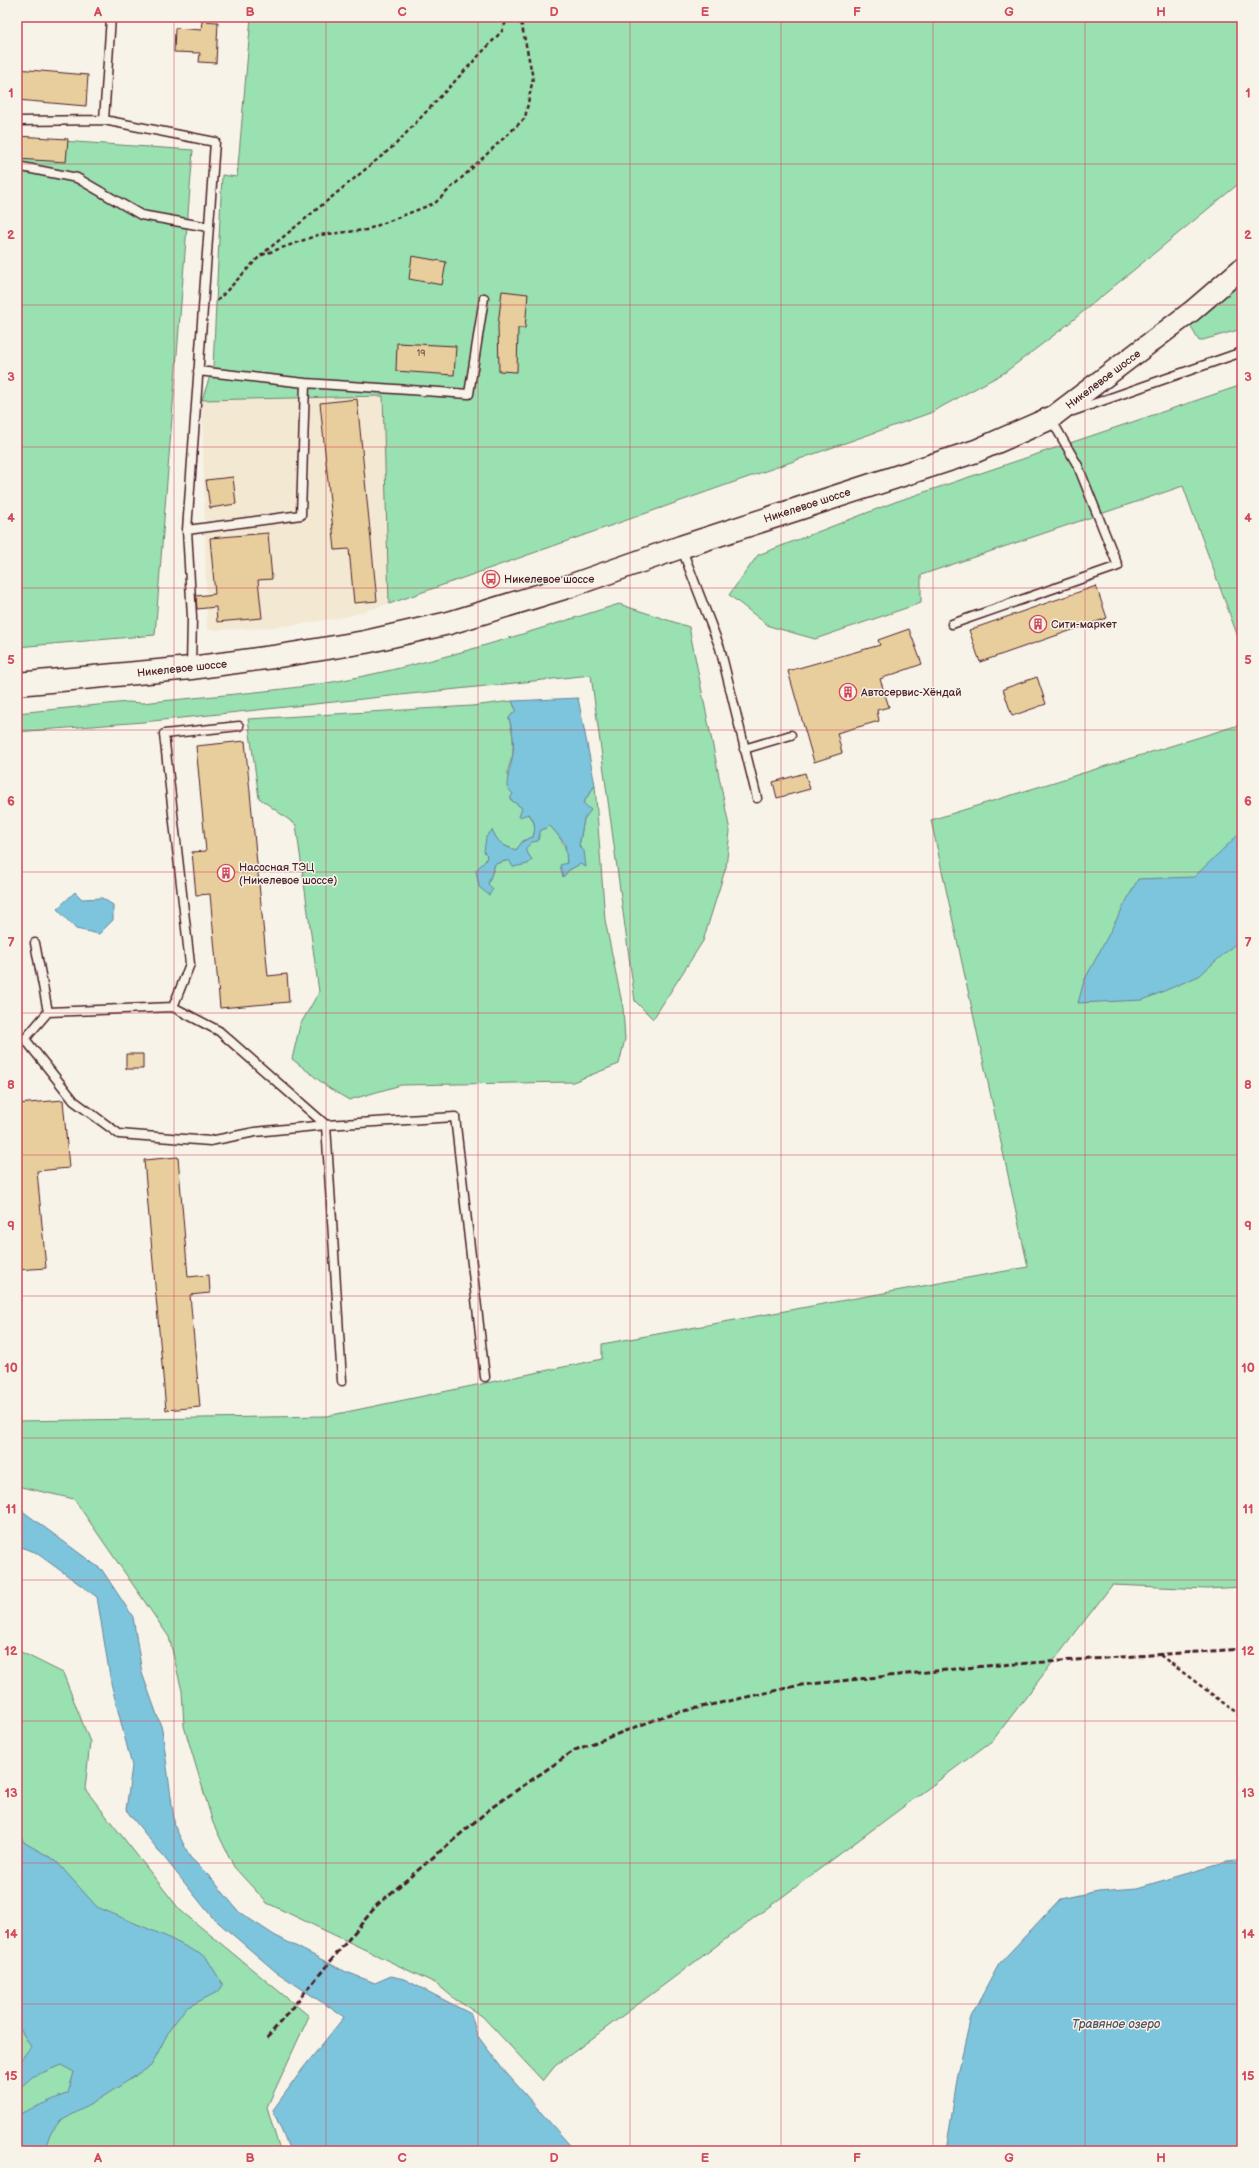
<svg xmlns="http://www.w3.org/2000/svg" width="1259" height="2168" viewBox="0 0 1259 2168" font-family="'Balsamiq Sans',sans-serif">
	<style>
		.built { fill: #f3e8d2 }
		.green { fill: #99e1b0; stroke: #72806e }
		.water { fill: #7dc5dd; stroke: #698396 }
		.building { fill: #e9ce9d; stroke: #4a1f2b }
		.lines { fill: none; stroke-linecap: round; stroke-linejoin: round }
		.service-casing { stroke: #4a1f2b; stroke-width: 11 }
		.tertiary-casing { stroke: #4a1f2b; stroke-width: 23 }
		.secondary-casing { stroke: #4a1f2b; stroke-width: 25 }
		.path { stroke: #4a1f2b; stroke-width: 2.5; stroke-dasharray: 4 3; stroke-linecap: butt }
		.service { stroke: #f7f3e8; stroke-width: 8 }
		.tertiary { stroke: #f7f3e8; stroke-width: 20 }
		.secondary { stroke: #f7f3e8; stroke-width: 22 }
		.rail { stroke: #4a1f2b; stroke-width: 3; stroke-dasharray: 6 3; stroke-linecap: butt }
		.grid { fill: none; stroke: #d1495b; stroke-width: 1; stroke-opacity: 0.55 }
		.labels { text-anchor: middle; stroke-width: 3; stroke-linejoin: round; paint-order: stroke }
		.number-label { font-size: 9px; fill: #724b48 }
		.street-label { font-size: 11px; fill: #4a1f2b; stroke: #f7f3e8 }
		.poi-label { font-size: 11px; fill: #4a1f2b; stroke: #f7f3e8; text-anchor: start }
		.water-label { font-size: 12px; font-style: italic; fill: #595160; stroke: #f7f3e8 }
		.neatline { fill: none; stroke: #d1495b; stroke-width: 1.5 }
		.grid-label { font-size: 13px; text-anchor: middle; font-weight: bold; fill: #d1495b }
	</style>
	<rect width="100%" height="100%" fill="#f7f3e8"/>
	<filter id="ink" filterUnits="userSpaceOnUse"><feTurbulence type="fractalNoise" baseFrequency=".025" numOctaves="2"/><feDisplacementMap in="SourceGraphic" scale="8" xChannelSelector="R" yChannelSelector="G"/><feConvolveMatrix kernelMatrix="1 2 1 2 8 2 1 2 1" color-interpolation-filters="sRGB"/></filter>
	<g filter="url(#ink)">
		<path class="built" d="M383,396L389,604L345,617L294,625L248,629L207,630L202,400Z"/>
		<path class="green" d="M251,17H1242V181L1062,329L1004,373L930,413L389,604L383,396L202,400L213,367L222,175L237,177Z
			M17,138L193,150L155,635L17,647Z
			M1242,280V329L1199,341L1189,324Z
			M1242,385V648L1183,486L921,575V603L815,639L769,626L729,595L758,555L895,502Z
			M619,604L689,627L730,831L726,867L703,941L653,1019L635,1001L591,675L143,722L17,732V713L128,702L142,703C199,697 257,693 314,685C418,669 519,635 619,604Z
			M512,701L516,710L509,718L513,736V754L507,773L513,794L510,799C523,809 540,818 533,837L523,841L516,850C503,846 498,843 492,830L486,860L488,884L495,864L509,860H532L524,849L540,831L550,825C566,845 571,852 563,877L569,870L580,864L579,846L584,819L583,803L595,785L605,920L623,1008L625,1039L619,1064L573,1082L401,1085L349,1100L329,1088L292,1059L300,1025L319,992L296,825L259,798L248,719L472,706Z
			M1242,724V1587L1207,1589L1112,1585L993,1740L555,2066L543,2081L482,2016L456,2000L437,1984L267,1903L234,1867L213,1823L184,1726L182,1691L169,1637L74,1499L17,1486V1421L327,1416L602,1359V1344L1028,1267L931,820Z
			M17,1650L63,1673L90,1742L85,1789L180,1910L309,2016L267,2107L280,2151H17Z"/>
		<path class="water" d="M578,698L595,785L583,803L591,810L584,819L579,846L584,851L586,867L580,864L569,870L563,877L560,865L567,863L565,843L550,826L540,831L538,841L532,842L525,849L532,860L528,864L513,867L509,860L495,864L488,884L493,889L489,895L479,887L476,870L486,860L487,855L484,852L486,837L492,830C498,842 502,846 516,850L523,841L533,837C536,828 535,821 529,814L519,817L522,808L510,799L513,794L507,787C507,774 512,765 513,753C515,741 512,730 509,718L516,710L512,701Z
			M1242,831V938L1199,976L1143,1000L1078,1003L1084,981L1138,879L1194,877Z
			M75,892L82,899L102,898L113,905V920L99,934L76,929L57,909Z
			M17,1507L102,1570L133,1617L142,1673L162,1729L175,1827L190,1857L212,1879L239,1912L274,1935L344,1971L375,1983L391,1976L404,1979L471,2014L477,2035L501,2067L575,2151H290L273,2110L304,2067L344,2017L275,1971L212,1917L126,1810L132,1766L111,1683L97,1597L35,1552L17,1546Z
			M17,1833L25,1843L55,1860L97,1907L165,1936L206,1957L223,1985L219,1991L186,2008L170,2029L151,2066L93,2103L59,2122L50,2134L44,2151H17V2115L68,2093L74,2072L61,2065L32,2077L22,2086L17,2087V2064L31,2047L17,2024Z
			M1242,1860V2151H946L958,2074L971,2016L999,1964L1060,1899L1098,1891L1137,1888L1227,1862Z"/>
		<path class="building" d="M202,21L218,22L216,63L199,62L200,53L174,52L175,28L201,30Z
			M17,69L88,75L86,106L17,100Z
			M17,136L68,139L66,162L17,159Z
			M412,256L446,262L442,285L409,279Z
			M502,291L528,294L525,328H518L517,372L499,371L498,325Z
			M397,343L456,346L454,375L396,371Z
			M357,399L377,601L354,603L349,549L335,550L320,403Z
			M233,477L236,504L210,508L206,480Z
			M268,533L272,579L258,580L262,618L217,622L216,607L197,609L196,596L215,594L210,538Z
			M1096,586L1107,618L980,662L969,630Z
			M909,629L922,664L880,679L889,707L877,710L879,721L837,733L842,753L814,762L788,671L880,645L878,640Z
			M1037,677L1046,704L1012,716L1003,689Z
			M245,741L268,976L287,974L289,1002L220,1008L210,894L196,895L192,852L206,851L196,746Z
			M805,773L810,789L777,798L773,782Z
			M126,1054H143V1069H126Z
			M63,1100L69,1168L37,1171L46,1268L17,1270V1104Z
			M178,1157L188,1277L209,1275L210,1293L190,1295L200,1407L166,1410L144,1160Z"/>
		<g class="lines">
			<defs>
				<path id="service" d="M111,17L104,120L215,142L187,530L192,617L191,667
					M17,121L104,120
					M17,166L77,178L141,215L208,227
					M198,371L305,383L469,394L484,298
					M1073,411L1242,352
					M187,530L301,515L305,383
					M681,547L720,648L757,798
					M952,624L1118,566L1078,466L1051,419
					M744,749L791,735
					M35,943L48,1012
					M173,1007L190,964L164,734L239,726
					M17,1039H25L74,1101L119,1134L210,1141L255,1132L326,1125L342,1381
					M25,1039L48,1012L173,1007L219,1031L326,1125L455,1117L485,1377"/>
				<path id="tertiary" d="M1051,418L1192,311L1242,268"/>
				<path id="secondary" d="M17,684L191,668L273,657L365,642L449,623L564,588L681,547L976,451L1051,418"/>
			</defs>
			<use href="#service" class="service-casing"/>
			<use href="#tertiary" class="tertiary-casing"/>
			<use href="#secondary" class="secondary-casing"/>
			<path class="path" d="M262,255L318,235L366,230L435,203L525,118L533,78L520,17
				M217,301L260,256L395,145L502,31L508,17
				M1160,1655L1242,1717"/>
			<use href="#service" class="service"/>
			<use href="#tertiary" class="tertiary"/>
			<use href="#secondary" class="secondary"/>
			<path class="rail" d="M267,2038L377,1905L491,1808L575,1750L670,1714L801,1685L985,1666L1242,1649"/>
		</g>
	</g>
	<path class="grid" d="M174,17V2151M326,17V2151M478,17V2151M630,17V2151M781,17V2151M933,17V2151M1085,17V2151M17,164H1242M17,305H1242M17,447H1242M17,588H1242M17,730H1242M17,872H1242M17,1013H1242M17,1155H1242M17,1296H1242M17,1438H1242M17,1580H1242M17,1721H1242M17,1863H1242M17,2004H1242"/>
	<defs>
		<symbol id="bus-ring" viewBox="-11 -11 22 22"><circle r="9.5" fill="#f7f3e8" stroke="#d1495b" stroke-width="1.5"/><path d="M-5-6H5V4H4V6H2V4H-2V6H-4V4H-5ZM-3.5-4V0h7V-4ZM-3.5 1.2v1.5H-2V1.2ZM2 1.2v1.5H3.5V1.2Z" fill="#d1495b"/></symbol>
		<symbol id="building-ring" viewBox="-11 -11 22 22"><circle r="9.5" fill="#f7f3e8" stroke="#d1495b" stroke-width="1.5"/><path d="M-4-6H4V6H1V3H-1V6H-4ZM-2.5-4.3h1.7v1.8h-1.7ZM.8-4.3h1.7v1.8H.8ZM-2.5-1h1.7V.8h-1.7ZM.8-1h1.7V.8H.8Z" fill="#d1495b"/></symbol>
	</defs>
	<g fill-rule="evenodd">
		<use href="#bus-ring" x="481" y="569" width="20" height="20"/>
		<use href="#building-ring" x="1028" y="614" width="20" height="20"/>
		<use href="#building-ring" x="838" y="682" width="20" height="20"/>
		<use href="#building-ring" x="216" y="863" width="20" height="20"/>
	</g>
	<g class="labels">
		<g class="number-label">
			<text x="421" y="356">19</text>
		</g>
		<g class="street-label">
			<text transform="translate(1103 379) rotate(-37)" y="4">Никелевое шоссе</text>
			<text transform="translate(807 505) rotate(-18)" y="4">Никелевое шоссе</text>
			<text transform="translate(182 668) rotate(-6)" y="4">Никелевое шоссе</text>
		</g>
		<g class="poi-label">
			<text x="504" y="583">Никелевое шоссе</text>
			<text x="1051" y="628">Сити-маркет</text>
			<text x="861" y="696">Автосервис-Хёндай</text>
			<text x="239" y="871">Насосная ТЭЦ<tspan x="239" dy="13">(Никелевое шоссе)</tspan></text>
		</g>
		<g class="water-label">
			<text x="1116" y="2028">Травяное озеро</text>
		</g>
	</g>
	<rect width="1259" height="2168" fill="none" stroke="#f7f3e8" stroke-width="44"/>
	<rect x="22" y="22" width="1215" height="2124" class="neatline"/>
	<g class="grid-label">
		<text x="98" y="16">A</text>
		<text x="250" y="16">B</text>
		<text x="402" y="16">C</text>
		<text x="554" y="16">D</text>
		<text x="705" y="16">E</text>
		<text x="857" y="16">F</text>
		<text x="1009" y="16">G</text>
		<text x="1161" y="16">H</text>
		<text x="11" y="97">1</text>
		<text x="1248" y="97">1</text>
		<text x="11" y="239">2</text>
		<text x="1248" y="239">2</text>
		<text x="11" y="381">3</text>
		<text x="1248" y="381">3</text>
		<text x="11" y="522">4</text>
		<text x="1248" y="522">4</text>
		<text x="11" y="664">5</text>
		<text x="1248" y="664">5</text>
		<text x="11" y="805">6</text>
		<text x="1248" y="805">6</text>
		<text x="11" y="947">7</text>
		<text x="1248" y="947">7</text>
		<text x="11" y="1089">8</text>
		<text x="1248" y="1089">8</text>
		<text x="11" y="1230">9</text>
		<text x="1248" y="1230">9</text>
		<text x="11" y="1372">10</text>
		<text x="1248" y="1372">10</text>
		<text x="11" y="1513">11</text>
		<text x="1248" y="1513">11</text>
		<text x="11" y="1655">12</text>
		<text x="1248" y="1655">12</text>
		<text x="11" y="1797">13</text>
		<text x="1248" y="1797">13</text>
		<text x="11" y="1938">14</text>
		<text x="1248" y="1938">14</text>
		<text x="11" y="2080">15</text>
		<text x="1248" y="2080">15</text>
		<text x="98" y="2162">A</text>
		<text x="250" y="2162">B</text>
		<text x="402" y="2162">C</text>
		<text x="554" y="2162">D</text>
		<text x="705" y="2162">E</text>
		<text x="857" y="2162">F</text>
		<text x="1009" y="2162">G</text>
		<text x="1161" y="2162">H</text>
	</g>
</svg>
